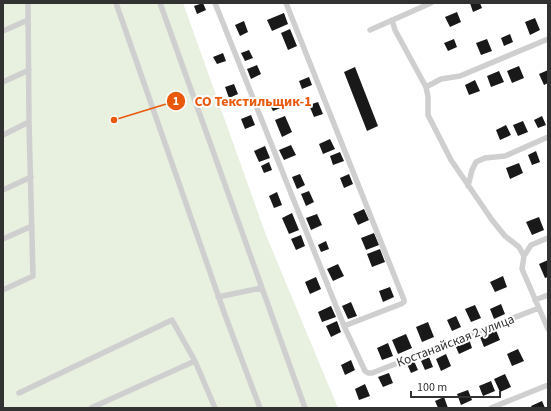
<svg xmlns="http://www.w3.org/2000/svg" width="551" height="411" viewBox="0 0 551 411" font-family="'Source Sans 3',sans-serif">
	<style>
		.green { fill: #e8f0e0 }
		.building { fill: #191919 }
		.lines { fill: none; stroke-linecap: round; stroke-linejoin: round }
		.minor { stroke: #cfcfcf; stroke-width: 5.5 }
		.labels { text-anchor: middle; stroke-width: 4; stroke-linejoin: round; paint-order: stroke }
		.street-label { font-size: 13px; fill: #323232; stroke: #fff }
		.leader { fill: none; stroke: #e8590c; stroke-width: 1.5 }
		.callout-dot { fill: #e8590c; stroke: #fff; stroke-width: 1.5 }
		.mark-label { font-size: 12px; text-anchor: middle; font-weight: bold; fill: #fff }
		.callout-label { font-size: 14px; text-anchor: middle; font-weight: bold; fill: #e8590c; stroke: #fff; stroke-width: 4; stroke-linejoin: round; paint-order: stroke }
	</style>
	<rect width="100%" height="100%" fill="#fff"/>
	<path class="green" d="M3,3H183L266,235L338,408H3Z"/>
	<path class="building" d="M203,3L206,10L197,14L194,6Z
		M470,3H480L482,8L473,12Z
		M457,12L461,22L450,27L445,17Z
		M284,13L288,24L272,31L267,20Z
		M535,18L540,30L530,35L525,22Z
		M244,21L248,32L240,36L235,25Z
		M290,29L297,46L288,50L281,33Z
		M510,34L513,42L504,46L501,38Z
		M454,39L457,47L448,51L444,43Z
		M487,39L492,51L481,55L476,43Z
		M249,50L253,58L245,61L241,53Z
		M223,53L226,61L217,64L213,57Z
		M257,65L261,74L251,79L247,69Z
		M519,66L524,78L512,83L507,71Z
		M355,67L378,126L367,131L344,72Z
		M548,70V83L544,85L539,74Z
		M499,71L504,82L491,87L487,76Z
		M309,77L312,85L302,89L299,81Z
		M475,80L480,91L469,95L465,85Z
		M234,84L238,94L229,98L225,87Z
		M279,97L283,107L273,111L268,102Z
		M318,102L323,114L314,117L309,105Z
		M251,115L255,125L245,129L241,119Z
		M285,116L292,132L282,137L275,120Z
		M542,116L546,125L538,128L534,120Z
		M523,121L528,132L518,136L513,125Z
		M506,125L511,135L500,140L496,130Z
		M330,139L335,149L323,154L319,144Z
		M291,145L296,155L284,160L279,150Z
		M265,146L270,158L259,162L254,151Z
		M536,151L540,162L532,165L528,155Z
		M340,152L344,161L333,165L330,156Z
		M269,162L272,170L264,173L261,166Z
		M519,163L523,173L510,179L506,168Z
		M300,174L305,185L297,189L292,177Z
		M349,174L353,184L344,188L340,178Z
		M309,191L314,202L306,206L301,194Z
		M277,192L282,205L274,208L269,196Z
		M364,209L369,220L358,225L353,214Z
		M292,213L299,230L289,234L282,218Z
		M317,214L322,225L311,230L306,218Z
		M539,217L544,230L532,235L526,222Z
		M374,233L379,245L366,250L361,238Z
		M301,235L305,246L296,250L291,239Z
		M326,241L329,249L321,252L318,245Z
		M380,249L385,262L372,267L367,254Z
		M548,260V277L545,278L539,264Z
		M338,264L344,276L333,281L327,269Z
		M503,276L507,287L495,292L490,282Z
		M316,277L321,289L310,294L305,282Z
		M390,287L394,297L383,302L379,291Z
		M351,302L357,316L348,319L342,306Z
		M501,304L505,314L494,319L490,309Z
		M475,305L481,318L471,322L465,309Z
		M331,306L336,317L322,322L318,312Z
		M456,316L461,327L452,331L447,320Z
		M337,321L341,332L331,337L326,326Z
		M428,322L434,337L422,342L416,327Z
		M496,330L500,340L484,347L480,337Z
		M406,334L412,348L398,354L392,340Z
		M469,339L472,348L459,354L455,345Z
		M388,343L393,356L382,360L377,348Z
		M518,349L524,361L512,366L507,354Z
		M446,354L451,366L441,371L436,359Z
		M429,357L433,367L425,370L421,361Z
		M351,360L355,370L345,375L341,365Z
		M414,361L418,370L411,373L407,364Z
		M389,373L393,383L383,387L378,377Z
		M505,374L511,387L500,392L494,379Z
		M491,381L495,391L483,396L479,386Z
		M365,384L370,396L359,400L355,389Z
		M468,390L472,400L461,405L457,394Z
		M444,397L448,408H438L435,401Z
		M542,401L545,408H532L531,406Z"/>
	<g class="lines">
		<path class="minor" d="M28,3L29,122
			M116,3L225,315L260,408
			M160,3L305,408
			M215,3L344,326L365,371L368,373H372L539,308
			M286,3L404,300V302L401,304L344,326
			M392,20L395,30L426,87L428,97V115L451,160L492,220L505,236L519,247L524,256
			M370,30L431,3
			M3,31L28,20
			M3,82L29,70
			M426,87L441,79L460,76L548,39
			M3,135L29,122L33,276L3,290
			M468,186L472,170L476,162L485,158L505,156L548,137
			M3,190L31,177
			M548,238L531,245L524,256L522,269L548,329
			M3,239L32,226
			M218,297L261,288
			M535,300L548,295
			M195,361L215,408
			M19,393L172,320L195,361L91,408
			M491,408L548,385"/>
	</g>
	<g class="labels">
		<g class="street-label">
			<text transform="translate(455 340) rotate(-21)" y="5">Костанайская 2 улица</text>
		</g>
	</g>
	<path class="leader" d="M114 120L176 101"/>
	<g class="callout-dot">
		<circle cx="114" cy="120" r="4"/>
		<circle cx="176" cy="101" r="10"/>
	</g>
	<g class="mark-label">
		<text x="176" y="105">1</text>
	</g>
	<g class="callout-label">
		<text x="253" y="106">СО Текстильщик-1</text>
	</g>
	<rect width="551" height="411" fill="none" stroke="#323232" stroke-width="8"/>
	<path d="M411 391v6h89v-6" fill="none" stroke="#323232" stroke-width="2"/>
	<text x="417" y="391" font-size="12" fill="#323232" stroke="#ffffff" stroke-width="3" paint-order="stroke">100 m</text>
</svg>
